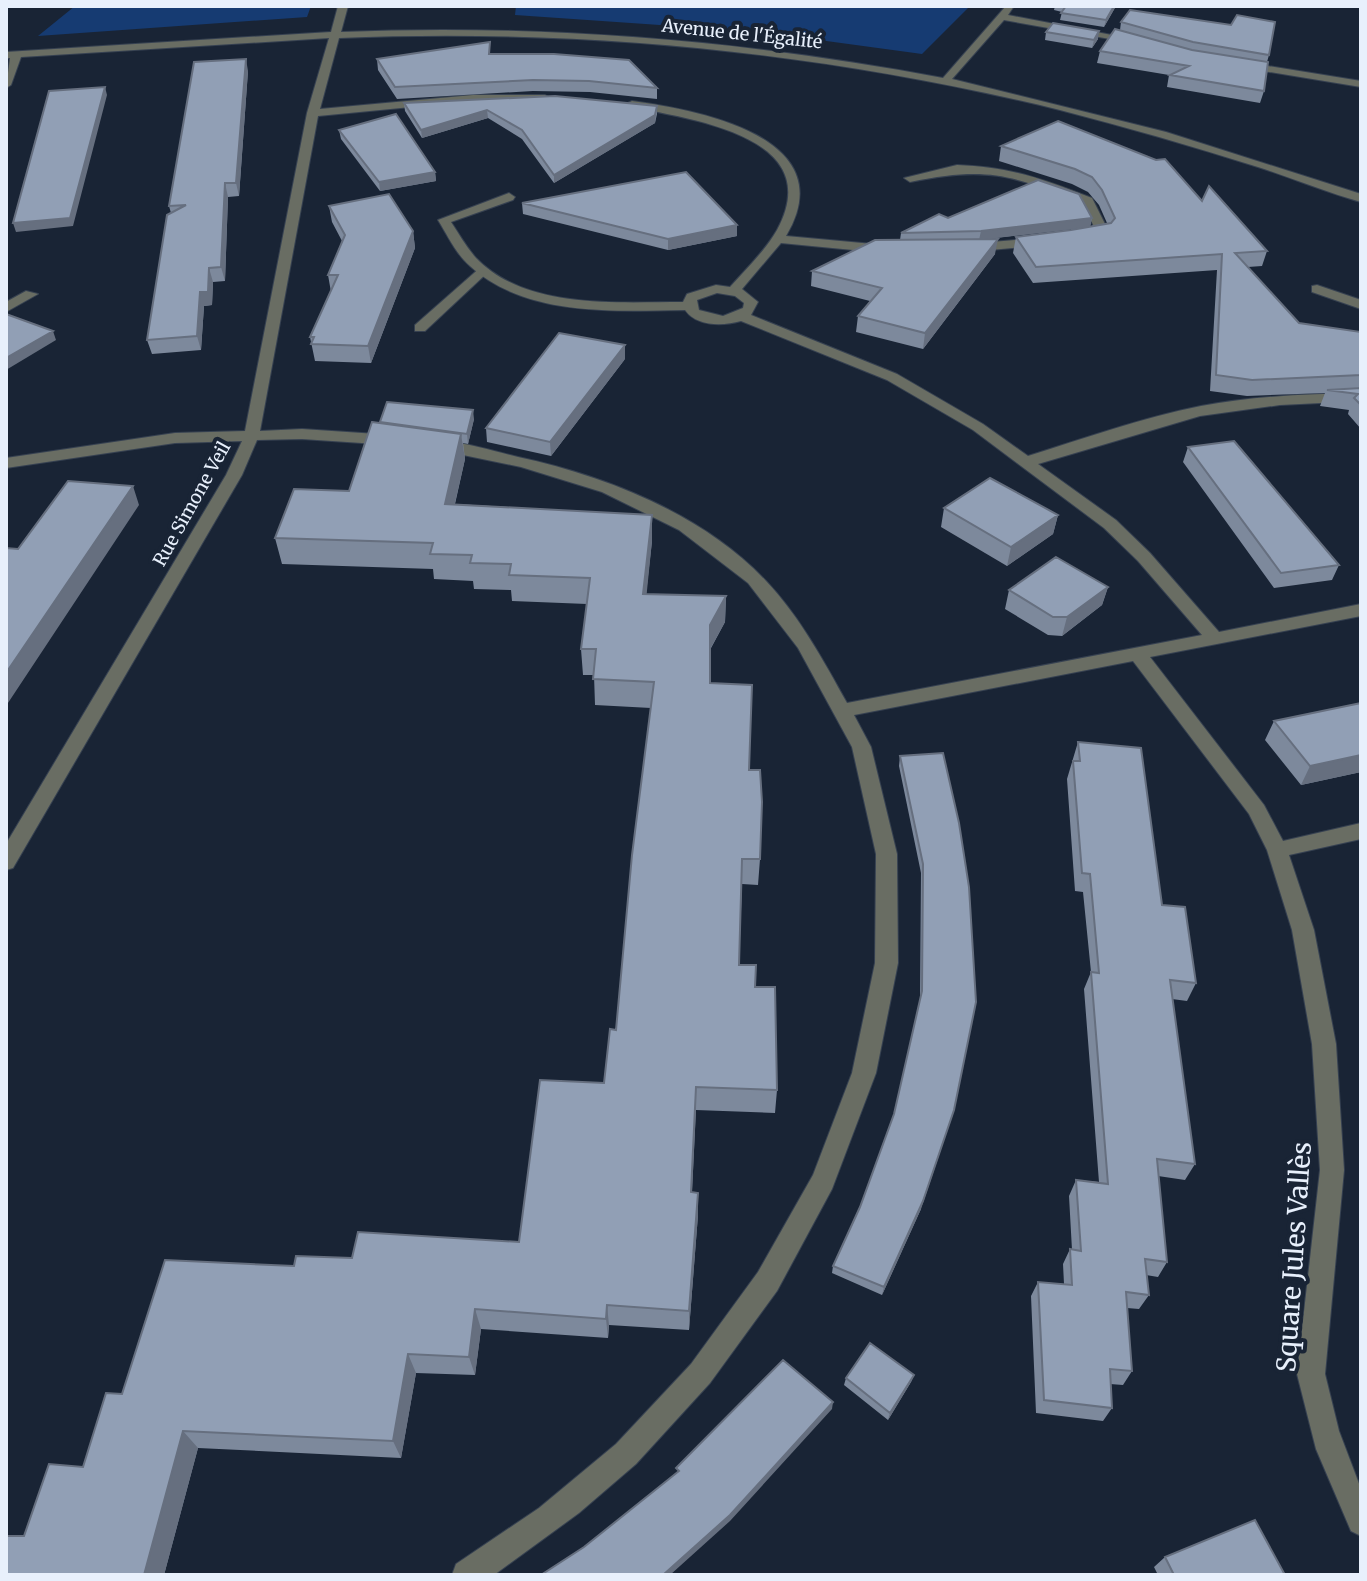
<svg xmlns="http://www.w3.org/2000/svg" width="1367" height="1581" viewBox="0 0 1367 1581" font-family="Merriweather,serif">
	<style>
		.green { fill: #163b72 }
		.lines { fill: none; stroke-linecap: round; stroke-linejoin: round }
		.service-casing { stroke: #364151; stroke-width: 2 }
		.minor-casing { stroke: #364151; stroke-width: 2 }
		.service { fill: #696d63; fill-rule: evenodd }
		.minor { fill: #696d63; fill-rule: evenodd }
		.wall { fill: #7d899c }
		.shaded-wall { fill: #666f7f }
		.building { fill: #919fb5; stroke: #666f7f; stroke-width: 2 }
		.labels { text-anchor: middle; stroke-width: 8; stroke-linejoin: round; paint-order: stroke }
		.far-street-label { font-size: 18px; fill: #e8f0fc; stroke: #192435 }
		.near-street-label { font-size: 26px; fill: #e8f0fc; stroke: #192435 }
	</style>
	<rect width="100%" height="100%" fill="#192435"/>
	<path class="green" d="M75,6H311L307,17L38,36Z
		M516,6H970L922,54L761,32L515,15Z"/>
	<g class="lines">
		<defs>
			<path id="service" d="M482,266L489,270L487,273L425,331H415V325Z"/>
			<path id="minor" d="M338,6H348L341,32C543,24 743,40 943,78L1006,6H1014L1008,15L1143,41L1138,44L1004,20L952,79L1166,132L1361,194V202C1326,192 1292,178 1258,167C1192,146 1126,127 1060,110C824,52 582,28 339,38L320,109L473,95H545L550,98L545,101H473L318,116L260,431L302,429L392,435L400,440L392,445L302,439L257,440L242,475L13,868L6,870V844L226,475L242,441L175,443L6,468V458L175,433L245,431L307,113L329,38L21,57L11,85L6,88L10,58H6V52L331,32Z
				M1243,62L1361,81V87L1239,67V63Z
				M632,101C698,110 845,137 786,236L884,245L890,249L884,253L781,243L742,289L758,302L751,315L897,374L983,424L1028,456C1085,438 1142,418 1201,406C1253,396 1307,394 1361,393V401L1280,405L1200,416L1038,464L1116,520L1150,553L1219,632L1361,604V616L1150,657L1264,805L1283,841L1361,823V839L1289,855L1314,930L1336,1044L1344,1170L1325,1374L1339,1431L1361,1489V1536L1351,1531L1316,1449L1297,1374L1320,1170L1312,1044L1292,930L1267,850L1249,814L1133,661L854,715L871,747L897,854L898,963L876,1073L832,1189L777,1291L710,1383L636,1464L579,1513L494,1575H452L456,1564L539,1508L616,1444L691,1364L758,1272L813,1175L852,1073L875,963L876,854L852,747L798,648L748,583L679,530L602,492L521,467L434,449V443C455,438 496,452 518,457C606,476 703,514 766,581C800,617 823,660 847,703L1202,635L1138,561L1104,528L973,430L887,380L741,321C723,326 697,327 685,310C615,311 526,317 470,266C456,254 448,236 438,220L509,193L515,197L513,200L451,222C459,234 466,247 476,258C526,310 617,302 683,302L687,294L716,285L730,287C746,269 765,251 777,230C829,135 687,119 628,106L626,104ZM717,293L735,296L744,303L743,308L723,316L699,310L697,300Z
				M957,165C1011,167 1043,179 1092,198L1109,232L1103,236L1080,238V232L1095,229L1083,203C1010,175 989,166 910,182L904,178Z
				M1040,238L1046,242L1045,245L968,252L962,248L968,244Z
				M1317,285L1361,300V309L1312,292V286Z
				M26,291L38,294L6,312V302Z"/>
		</defs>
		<use href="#service" class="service-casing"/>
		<use href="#minor" class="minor-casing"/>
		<use href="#service" class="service"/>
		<use href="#minor" class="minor"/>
	</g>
	<path class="wall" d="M1055,6H1116L1104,27L1060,20L1062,12L1054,10Z
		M1121,22L1269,55L1267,62L1264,91L1260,103L1167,87L1169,75L1097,63L1100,51L1177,46L1120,30Z
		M1046,32L1098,39L1092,48L1045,40Z
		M491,54L657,88V99L590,92L533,91L397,99L378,70L377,59Z
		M248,71L239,196L228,197L225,281L213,282L212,305L204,306L201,350L152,354L147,340L171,213L169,206Z
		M404,103L657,106V114L655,123L554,183L522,139L488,118L422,138L405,111Z
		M339,130L435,172L436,181L380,191L341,139Z
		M1001,146L1202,201L1267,251L1262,266L1248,267L1299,323L1361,332V429L1348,414L1349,410L1320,406L1325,393L1247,396L1210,391L1217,270L1033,283L1013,253L1016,237L1071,230L1107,223L1099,205L1088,192L1072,184L999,161Z
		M522,203L737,225V236L668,250L523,214Z
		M329,206L413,231L415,248L371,363L315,361L310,337L331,292L328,275L342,241L332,222Z
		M948,218H1092L1090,227L986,239L995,254L923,349L856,332L858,316L870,301L811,286L812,271L900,240L901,233Z
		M625,359L551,456L487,442L486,428Z
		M474,419L468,444L463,443L465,459L455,504L652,515V541L646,594L726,596L725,622L710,650V683L749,770L760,859L758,885L742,884L739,965L755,987L777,1090L775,1113L696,1110L692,1192L698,1193V1215L689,1330L609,1325L608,1338L481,1329L475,1375L416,1373L401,1458L198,1448L164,1575H6L24,1536L83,1467L122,1394L294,1266L352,1258L519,1242L604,1083L616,1030L651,708L595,705L594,675H583L581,649L587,604L512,601L511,590L474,589L473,581L434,579L433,569L282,564L275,538L349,491L380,423Z
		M1188,447L1339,565L1332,580L1274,588L1183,462Z
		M944,508L1058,515L1053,534L1007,566L941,527Z
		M1108,587L1102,605L1062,636L1048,635L1005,609L1009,590Z
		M1361,703V772L1301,785L1265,740L1274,721Z
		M1078,742L1162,905L1196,983L1187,1001L1172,999L1195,1164L1185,1180L1158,1176L1167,1262L1158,1277L1146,1275L1149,1295L1139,1309L1127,1308L1132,1371L1123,1385L1110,1384L1112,1408L1103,1421L1036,1413L1031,1296L1038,1282L1064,1284L1063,1264L1070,1249L1072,1250L1069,1196L1076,1180L1099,1182L1084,989L1091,972L1083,892L1075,891L1067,779Z
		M943,753L921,1209L882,1295L832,1273L833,1266L860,1207L894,1114L920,1000L921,873L899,766L900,756Z
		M914,1375L911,1382L888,1420L844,1385L846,1378Z
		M1165,1557L1285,1575H1158L1154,1567Z"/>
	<path class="shaded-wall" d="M1114,6H1116L1104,27L1106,20Z
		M1099,31L1098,39L1092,48L1094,40Z
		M246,59L248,71L239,196L236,183Z
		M105,87L107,95L73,226L16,232L13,223Z
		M657,106L655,123L554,183V175Z
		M487,110L488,118L422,138L421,130Z
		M435,172L436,181L380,191L379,182Z
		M225,183L228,197L225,281L221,267Z
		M1092,218L1090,227L979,240L981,231Z
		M737,225V236L668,250V239Z
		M413,231L415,248L371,363L368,346Z
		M998,239L995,254L923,349L925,333Z
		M209,268L213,282L212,305L204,306L201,350L197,336L200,292Z
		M53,331L56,340L6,370V358Z
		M625,345V359L551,456L550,442Z
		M473,410L474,419L468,444L467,434Z
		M461,434L465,459L449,529L445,504Z
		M133,486L139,505L6,706V673Z
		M652,515V541L644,620L643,594Z
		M1058,515L1053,534L1007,566L1011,547Z
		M1108,587L1102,605L1062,636L1067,617Z
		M726,596L725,622L709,651L710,625Z
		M1361,755V772L1301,785L1310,766Z
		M954,1110L921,1209L882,1295L884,1287Z
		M698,1193V1215L689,1330V1311Z
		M607,1305L609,1325L608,1338L606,1319Z
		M475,1309L481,1329L475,1375L469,1357Z
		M408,1354L416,1373L401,1458L393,1441Z
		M914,1375L911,1382L888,1420L890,1413Z
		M833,1402L832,1409L730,1521L670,1575H663Z
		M183,1431L198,1448L164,1575H144Z"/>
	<path class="building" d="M1066,6H1114L1106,20L1061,13Z
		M1130,10L1231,25L1237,15L1275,22L1269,55L1193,42L1121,22Z
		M1053,23L1099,31L1094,40L1046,32Z
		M1115,29L1192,50L1268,62L1264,91L1170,75L1189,66L1100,51Z
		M490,42L489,54H554L629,60L657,88L589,81L533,80L395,87L377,59Z
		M246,59L236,183H225L221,267L209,268L208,292H200L197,336L147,340L167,215L186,205L169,206L194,62Z
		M105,87L70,218L13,223L49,91Z
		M555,96L657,106L655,115L554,175L522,130L487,110L421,130L404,103Z
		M396,114L435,172L379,182L339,130Z
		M1058,121L1156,160L1165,159L1202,201L1209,186L1267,251L1235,253L1299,323L1361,332V375L1252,380L1216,375L1222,254L1036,267L1016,237L1071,230L1111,223L1115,218L1102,190L1092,177L1075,169L1001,146Z
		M686,172L737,225L668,239L522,203Z
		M1038,180L1079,194L1092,218L981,231L901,233L939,214L948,218Z
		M389,194L413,231L368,346L311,344L314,337H310L338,275H328L345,235L329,206Z
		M998,239L925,333L858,316L882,288L812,271L875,240Z
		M6,314L53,331L6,358Z
		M559,333L625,345L550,442L486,428Z
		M1361,388V405L1354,398L1358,394L1327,390Z
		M387,402L473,410L467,434L380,422Z
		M372,422L461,434L445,504L652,515L643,594L726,596L710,625V683L752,685L749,770H760L762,802L760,859H742L739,965H756L755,987H775L777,1090L696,1087L691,1192L698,1193L689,1311L607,1305L606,1319L475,1309L469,1357L408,1354L393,1441L183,1431L144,1575H6V1536H24L49,1464L83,1467L106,1393L122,1394L165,1260L294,1266L296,1256L352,1258L358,1232L519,1242L540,1080L604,1083L610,1029L616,1030L632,855L654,682L593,679L596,649H581L590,578L509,575L511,564L470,563L472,555L430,554L433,543L275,538L294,489L349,491Z
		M1234,441L1339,565L1281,573L1188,447Z
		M990,478L1058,515L1011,547L944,508Z
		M68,481L133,486L6,673V548L18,549Z
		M1056,557L1108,587L1067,617H1053L1009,590Z
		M1361,703V755L1310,766L1274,721Z
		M1078,742L1141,748L1162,905L1185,907L1196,983L1170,980L1195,1164L1157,1159L1167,1262L1145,1259L1149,1295L1126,1292L1132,1371L1110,1369L1112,1408L1044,1400L1038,1282L1072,1285L1070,1249L1081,1251L1076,1180L1108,1184L1091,972L1099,973L1090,874L1082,873L1073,761H1080Z
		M943,753L959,823L969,887L976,1002L954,1110L923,1201L884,1287L833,1266L860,1207L894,1114L922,991L923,864L900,756Z
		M870,1343L914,1375L890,1413L846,1378Z
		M783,1360L833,1402L730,1515L663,1575H541L584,1547L679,1471L676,1468Z
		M1255,1520L1285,1575H1174L1165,1557Z"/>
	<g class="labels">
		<g class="far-street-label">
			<text transform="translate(742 34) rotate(6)" y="6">Avenue de l'Égalité</text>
			<text transform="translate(192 504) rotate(-61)" y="6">Rue Simone Veil</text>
		</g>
		<g class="near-street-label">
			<text transform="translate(1294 1257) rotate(-86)" y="9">Square Jules Vallès</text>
		</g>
	</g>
	<rect width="1367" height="1581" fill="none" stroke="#e8f0fc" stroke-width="16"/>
</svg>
